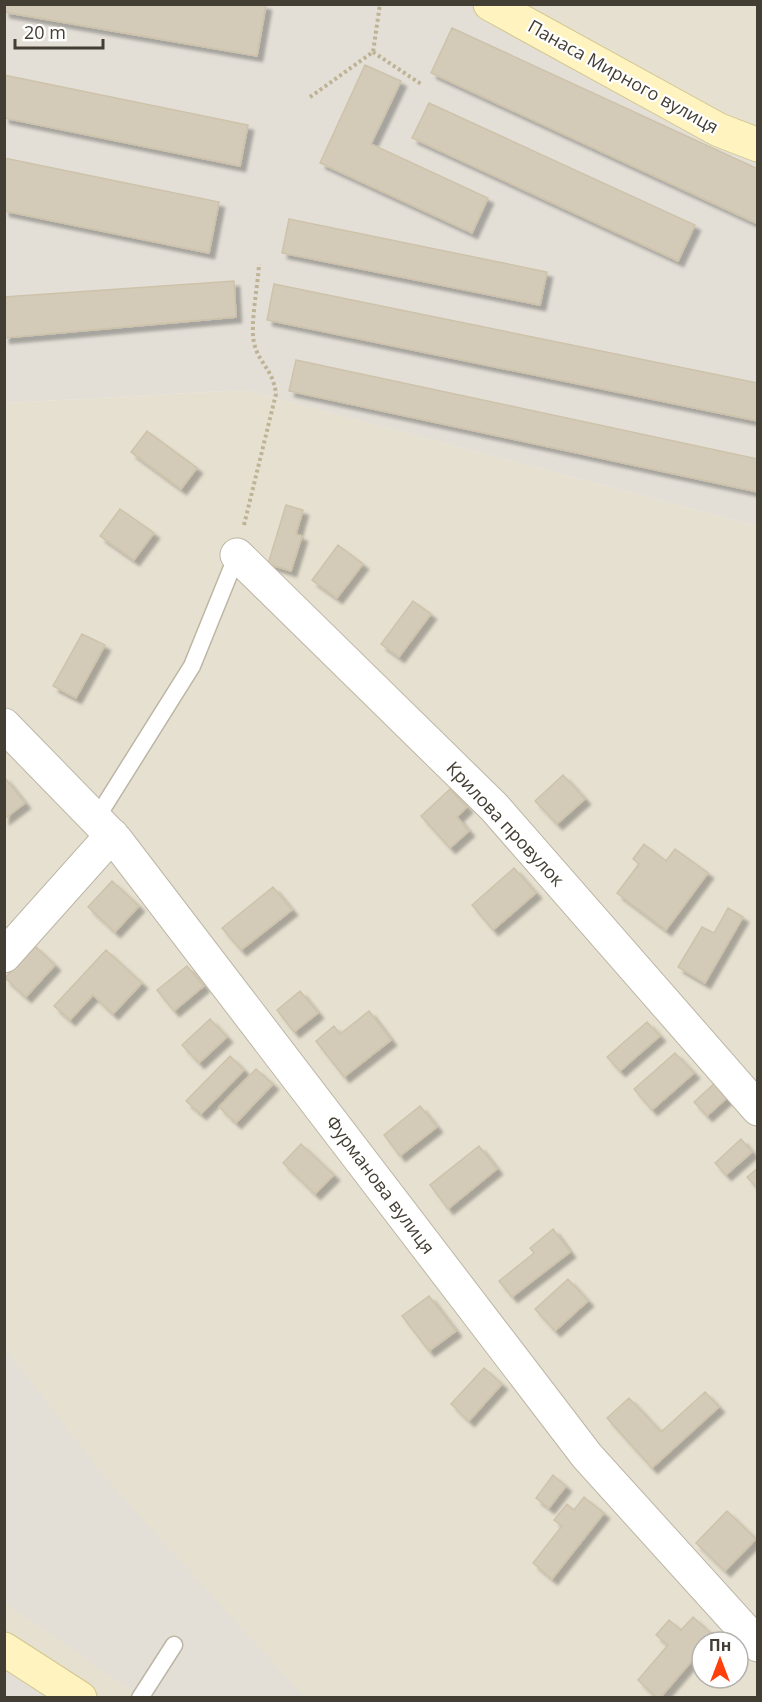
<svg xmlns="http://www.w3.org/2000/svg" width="762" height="1702" viewBox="0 0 762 1702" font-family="'Open Sans',sans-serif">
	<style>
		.residential { fill: #e6e0d0; fill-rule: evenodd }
		.industrial { fill: #e3dfd7 }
		.building { fill: #d3cab7; stroke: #cec3aa; stroke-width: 1.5; filter: url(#shadow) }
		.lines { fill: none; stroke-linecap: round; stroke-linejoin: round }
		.lane-casing { stroke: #bdb6a5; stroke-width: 19 }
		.street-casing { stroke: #bdb6a5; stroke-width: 35 }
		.secondary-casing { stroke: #d3c690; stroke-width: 35 }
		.path { stroke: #bfb395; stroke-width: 4; stroke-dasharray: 3 3; stroke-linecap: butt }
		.lane { stroke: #fff; stroke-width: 16 }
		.street { stroke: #fff; stroke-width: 33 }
		.secondary { stroke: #fff4bf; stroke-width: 33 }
		.labels { text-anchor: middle; stroke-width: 4.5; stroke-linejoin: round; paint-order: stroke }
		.street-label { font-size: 18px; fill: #433e33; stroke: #fff }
	</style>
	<defs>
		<filter id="shadow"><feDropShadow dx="5.5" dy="5.5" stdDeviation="1.5" flood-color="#0004"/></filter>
	</defs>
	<rect width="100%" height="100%" fill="#f2eee2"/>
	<path class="residential" d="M490,5H757V145Z
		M245,390L757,526V1697H80L5,1649V403ZM702,1642H738V1678H702Z"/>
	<path class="industrial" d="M4,5H490L757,145V526L245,390L5,403Z
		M4,1347L107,1480L304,1697H140L5,1602Z
		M5,1649L80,1697H5Z"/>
	<path class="building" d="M4,4H262L266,5L257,56L4,12Z
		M452,28L758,169V224L431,73Z
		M365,65L401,81L371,144L488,198L472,233L320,163Z
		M4,75L248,125L240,166L4,118Z
		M429,103L695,225L678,261L412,138Z
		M4,158L219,202L209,253L4,211Z
		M289,219L547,272L540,305L282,253Z
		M234,281L236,317L4,338V297Z
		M274,284L758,383V421L267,320Z
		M296,360L758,459V492L289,391Z
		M147,431L197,468L181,489L131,452Z
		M286,505L303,510L296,534L302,536L291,571L268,564Z
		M120,509L154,533L134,560L100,536Z
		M338,545L363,564L337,598L312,580Z
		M413,601L431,614L399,657L381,644Z
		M82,634L105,645L76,698L53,686Z
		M563,775L585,799L557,824L535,801Z
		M4,777L25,803L4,819Z
		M450,789L467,807L457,817L469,831L450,848L421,816Z
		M644,844L666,861L675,849L708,873L666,930L617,893L639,864L633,859Z
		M514,868L536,893L493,930L472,905Z
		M112,881L139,906L115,932L88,907Z
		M273,887L292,910L241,950L222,928Z
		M728,908L743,917L705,983L678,967L702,927L714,933Z
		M35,946L55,965L26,997L5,978Z
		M106,950L142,983L113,1014L93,995L70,1020L54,1006Z
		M187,966L204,986L174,1011L157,990Z
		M300,991L318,1013L294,1032L277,1010Z
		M369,1011L391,1040L344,1077L316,1041L334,1026L340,1034Z
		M210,1019L227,1037L199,1063L182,1045Z
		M647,1022L660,1036L620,1071L607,1057Z
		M675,1053L694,1073L652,1110L634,1089Z
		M230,1056L244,1070L201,1114L186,1101Z
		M256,1069L273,1084L236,1123L219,1107Z
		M717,1081L729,1096L707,1116L694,1102Z
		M420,1106L437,1127L400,1156L384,1135Z
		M741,1139L752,1152L726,1175L715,1163Z
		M301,1144L334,1175L315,1194L283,1163Z
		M479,1146L497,1169L448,1209L430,1185Z
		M758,1168V1189L747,1177Z
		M553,1229L570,1252L512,1297L499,1281L534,1253L530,1248Z
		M568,1279L588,1301L555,1331L535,1309Z
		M429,1296L456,1331L429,1351L402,1316Z
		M484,1368L502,1384L469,1421L451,1404Z
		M705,1392L719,1407L652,1468L607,1418L629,1398L661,1432Z
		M553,1475L566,1486L549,1508L536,1498Z
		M584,1497L604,1513L552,1579L533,1563L562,1526L554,1520L567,1504L574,1510Z
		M727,1511L756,1539L725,1571L696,1543Z
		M693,1617L714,1636L708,1642H702V1649L660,1698H657L638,1680L668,1645L656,1635L669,1620L681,1630Z"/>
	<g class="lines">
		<defs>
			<path id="lane" d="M96,819L192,666L237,555
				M140,1698L174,1645"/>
			<path id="street" d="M237,555L494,807L758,1109
				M4,725L116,840L587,1456L758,1645
				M4,956L112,835"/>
			<path id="secondary" d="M490,4L719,130L758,145
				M4,1649L80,1698"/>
		</defs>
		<use href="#lane" class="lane-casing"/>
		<use href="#street" class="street-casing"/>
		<use href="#secondary" class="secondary-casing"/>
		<path class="path" d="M373,52L421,84
			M310,97L373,52L380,4
			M244,525L276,394C273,369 259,364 254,343C250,323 258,286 259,264"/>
		<use href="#lane" class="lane"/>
		<use href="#street" class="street"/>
		<use href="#secondary" class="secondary"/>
	</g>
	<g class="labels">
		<g class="street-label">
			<text transform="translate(623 77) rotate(29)" y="6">Панаса Мирного вулиця</text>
			<text transform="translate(505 824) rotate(47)" y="6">Крилова провулок</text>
			<text transform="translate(380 1185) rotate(53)" y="6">Фурманова вулиця</text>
		</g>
	</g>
	<rect width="762" height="1702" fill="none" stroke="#433e33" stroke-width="12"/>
	<g transform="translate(720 1660)"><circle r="28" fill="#ffffff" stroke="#b4b2ad" stroke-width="1.5"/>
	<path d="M0-4.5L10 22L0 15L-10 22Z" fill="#ff400c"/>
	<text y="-9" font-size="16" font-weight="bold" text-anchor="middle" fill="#433e33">Пн</text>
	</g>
	<path d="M15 39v9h88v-9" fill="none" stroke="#433e33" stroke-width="3"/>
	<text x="24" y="39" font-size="18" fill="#433e33" stroke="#ffffff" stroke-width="4.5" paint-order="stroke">20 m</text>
</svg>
